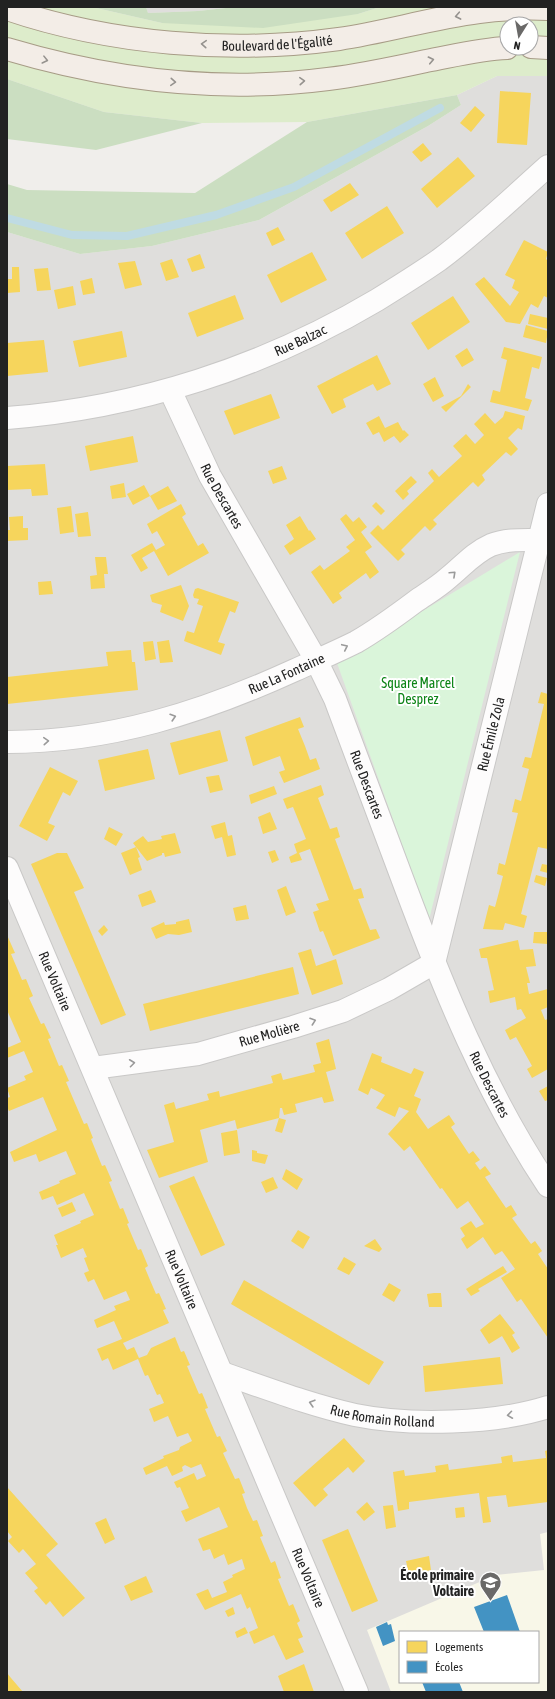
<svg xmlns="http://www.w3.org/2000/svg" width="555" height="1699" viewBox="0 0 555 1699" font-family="'Asap Condensed',sans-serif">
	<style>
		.residential { fill: #dfdedc; fill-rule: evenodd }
		.education { fill: #f8f7e8; fill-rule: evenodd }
		.grass { fill: #ddeccb; fill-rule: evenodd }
		.forest { fill: #cbdec1 }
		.park { fill: #daf5da }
		.homes { fill: #f6d55c }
		.schools { fill: #4393c3 }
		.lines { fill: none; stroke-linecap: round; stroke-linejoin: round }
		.stream { stroke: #bfdbe3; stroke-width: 8 }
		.minor-casing { stroke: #c9c8c7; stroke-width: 24 }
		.tertiary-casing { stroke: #c9c8c7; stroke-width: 24 }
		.primary-casing { stroke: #a79c86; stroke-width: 24 }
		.minor { stroke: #fdfcfc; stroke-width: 22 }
		.tertiary { stroke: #fdfcfc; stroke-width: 22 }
		.primary { stroke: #f3ede7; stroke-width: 22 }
		.oneway { stroke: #95928e }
		.oneway2 { stroke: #9a9a9a }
		.labels { text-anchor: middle; stroke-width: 4; stroke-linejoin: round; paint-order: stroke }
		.street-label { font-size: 14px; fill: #222; stroke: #fff }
		.park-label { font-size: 14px; fill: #0c8416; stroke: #fff }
		.poi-label { font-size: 14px; font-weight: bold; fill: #222; stroke: #fff; text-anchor: end }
	</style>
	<rect width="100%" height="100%" fill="#f0eeeb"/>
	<path class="residential" d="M146,7H235L198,11L148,13Z
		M497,76H548V1692H7V232L80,254L152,246L259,220L428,126L461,105L457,95ZM400,1632H538V1682H400Z"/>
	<path class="education" d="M548,1532V1692H391L367,1630L496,1575L544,1570L540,1534ZM400,1632H538V1682H400Z"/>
	<path class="grass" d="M7,7H92L162,23L358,14L380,7H548V76H497L457,95L307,122L202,123L104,112L7,79ZM507,24H531V48H507Z"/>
	<path class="forest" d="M92,7H146L148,13L198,11L235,7H380L358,14L263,28L162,23Z
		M7,79L104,112L202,123L96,150L7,139Z
		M457,95L461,105L428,126L259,220L152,246L80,254L7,232V184L27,190L195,193L307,122Z"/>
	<path class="park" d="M520,552L429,920L337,663Z"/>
	<path class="homes" d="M500,91L531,93L527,145L497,143Z
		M475,106L485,115L471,132L460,123Z
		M423,143L432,154L421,162L412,152Z
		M458,157L475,176L437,208L421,189Z
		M350,183L359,195L331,212L323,200Z
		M387,206L404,233L362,259L345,233Z
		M278,227L285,240L272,246L266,233Z
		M524,240L548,252L546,259L548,261V298L544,296L538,308L531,304L520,324L506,322L475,284L484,277L510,306L519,292L512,288L515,280L505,275Z
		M312,252L327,280L281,303L267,275Z
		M200,254L205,268L192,272L187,259Z
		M172,259L179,277L166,281L160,263Z
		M135,261L142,285L125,289L118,263Z
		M12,267H19L20,292L7,293V279H12Z
		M48,268L51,290L37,291L34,269Z
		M92,278L95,293L83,295L80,281Z
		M73,286L76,305L58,309L54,290Z
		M235,295L244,319L197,337L188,313Z
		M453,296L470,322L428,350L411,323Z
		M530,314L548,318V329L528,324Z
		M526,325L548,331L546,343L523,337Z
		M122,331L127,357L79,367L73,341Z
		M44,340L48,372L7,376V343Z
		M504,347L542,357L539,369L532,367L525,398L532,400L528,411L490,402L493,390L500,392L507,360L501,358Z
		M467,348L474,360L462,367L455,356Z
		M377,355L391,384L377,391L373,384L343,399L346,407L332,414L317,386Z
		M435,377L444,396L433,402L423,384Z
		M468,384L471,387L446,412L441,407L461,396Z
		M271,394L280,418L234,435L224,411Z
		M505,411L525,416L522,430L518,428L508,438L518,449L511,456L506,452L482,475L485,480L478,487L473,482L433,520L437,524L430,531L425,526L401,550L405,554L398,561L370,533L378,525L383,530L434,481L428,473L432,469L439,477L462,456L453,446L466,434L475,444L484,435L474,424L485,413L495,424L503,417Z
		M379,416L385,428L398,422L403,431L404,430L409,435L400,443L394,436L384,442L379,432L373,435L366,423Z
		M133,436L138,462L90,471L85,446Z
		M45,464L48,495L32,496L31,489L7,490V466Z
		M282,466L287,479L273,484L268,471Z
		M411,476L417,482L407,491L409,494L403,500L395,491Z
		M124,483L126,497L112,499L110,486Z
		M144,485L150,496L133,505L127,494Z
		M168,486L177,501L158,510L150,496Z
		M376,502L385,511L381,515L372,506Z
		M181,504L186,514L182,517L198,546L203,543L209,553L168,576L154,551L142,558L148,568L141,572L131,555L152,543L156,550L165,545L157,531L152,534L147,524Z
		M71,506L74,532L60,534L57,508Z
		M88,512L91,536L78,537L75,514Z
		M346,514L353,522L359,517L367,527L361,532L372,547L365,552L379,572L370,579L366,573L339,593L342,598L333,604L311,572L320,565L324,570L350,551L346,547L355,540L340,519Z
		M23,516V528H28V540L7,541V530H10L9,517Z
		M300,516L309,531L310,530L316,539L290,555L284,546L294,539L286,525Z
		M95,557H106L108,574H104L105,588L91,589L90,576L97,575Z
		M51,581L53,594L39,595L38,582Z
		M181,585L189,606L183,621L160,612L162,605L152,602L150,595Z
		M198,588L239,602L235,613L230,611L218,642L225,644L221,655L184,641L187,631L194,633L203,606L197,604L199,599L194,598L193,595L195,589Z
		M169,640L173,662L160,663L157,642Z
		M153,641L156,659L145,661L143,642Z
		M131,650L132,662H135L138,690L7,704V677L108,666L106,652Z
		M541,692L548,694V849L538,847L521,914L527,916L524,928L505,923L503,930L483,929L489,905L495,907L499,892L503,876L497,874L499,863L505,865L518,813L512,812L515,799L521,801L529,769L522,767L525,757L531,758L544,704L538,703Z
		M300,717L304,727L298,729L305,746L310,760L316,758L320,769L284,783L279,772L285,770L280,756L253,766L245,737Z
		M220,730L228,761L179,775L170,743Z
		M148,749L155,779L105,791L98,760Z
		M50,767L78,781L70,796L63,792L48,823L55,826L47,841L19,826Z
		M219,775L223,790L210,793L206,777Z
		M321,785L324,795L318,798L330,829L337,827L340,837L335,839L354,890L361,888L364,898L358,899L370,930L376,929L380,938L333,956L323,931L320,932L313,912L319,910L316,904L329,900L310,849L299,853L302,860L291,863L289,857L297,853L294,844L306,839L293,807L287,809L283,799Z
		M274,786L277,794L251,804L249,795Z
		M270,812L277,829L263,834L258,817Z
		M225,822L228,836L232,835L236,855L227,857L222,837L215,839L211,826Z
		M109,827L123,834L116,846L104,839Z
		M175,833L181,853L165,857L164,853H162V855L147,861L136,847L140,857L138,858L142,870L130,875L121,853L136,847L133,843L143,836L148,842L162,839L161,836Z
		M275,850L279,860L272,863L268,852Z
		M57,853H67L84,888L74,892L126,1015L101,1025L31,864Z
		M542,864L548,865V873L540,871Z
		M536,875L547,878L545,886L534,882Z
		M286,886L296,912L286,916L277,890Z
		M151,890L156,902L142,907L138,895Z
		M246,905L249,919L236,921L233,908Z
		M189,919L192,932L179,935L168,934L156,939L151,928L164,922L165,925L176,924V922Z
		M104,925L108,930L102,936L98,931Z
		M534,932H548V944L533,943Z
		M7,935L15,953L11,954L17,968L22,980L26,979L33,996L29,998L41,1024L44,1023L51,1038L48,1039L59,1066L62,1065L69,1081L66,1082L84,1124L87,1123L93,1138L91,1139L102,1166L105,1165L112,1181L109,1182L120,1209L123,1208L129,1223L127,1224L138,1250L141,1249L148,1266L145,1268L150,1280L156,1294L159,1293L166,1309L163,1310L169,1323L123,1343L127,1350L134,1347L139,1358L147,1355L151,1348L175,1337L181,1352L184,1351L190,1365L187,1366L199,1394L202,1393L205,1400L208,1408L205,1409L217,1437L220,1436L227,1451L223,1453L235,1479L239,1478L245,1493L242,1494L247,1508L253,1521L257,1520L263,1536L260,1537L271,1563L275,1561L281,1578L278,1579L289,1606L293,1604L300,1621L297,1623L303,1637L298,1639L304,1652L286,1660L274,1635L254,1644L249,1632L258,1628L250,1607L247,1609L241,1594L205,1610L196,1594L208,1589L212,1598L227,1592L223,1582L233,1577L232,1575L245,1569L242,1559L228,1565L224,1554L214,1559L210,1549L203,1551L198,1539L228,1527L219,1507L186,1522L181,1511L189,1508L180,1487L177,1488L174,1482L194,1473L197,1480L206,1476L201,1464L191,1468L185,1465L182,1467L183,1471L172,1476L167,1466L146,1475L143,1468L164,1458L163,1456L179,1450L180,1447L192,1441L188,1433L177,1437L168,1416L154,1422L149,1409L164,1403L160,1394L157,1395L148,1375L145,1376L138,1359L113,1370L108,1358L102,1361L97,1349L122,1339L114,1321L97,1328L94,1320L116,1310L114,1306L130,1300L126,1291L104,1300L94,1279L88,1282L84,1273L89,1271L84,1258L87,1257L83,1248L61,1258L56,1245H58L54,1235L81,1223L80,1221L94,1215L84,1193L57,1205L53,1196L42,1200L39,1192L60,1183L59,1181L76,1174L66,1151L39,1162L36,1154L14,1162L10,1152L57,1130L43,1097L9,1111L7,1107V1098L10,1097L7,1088L26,1080L24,1076L33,1072L24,1051L7,1058V1048L21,1042L7,1010Z
		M518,940L520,950L533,949L536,966L526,967L530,983H527L529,994L548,989V1007L541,1010L545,1020L548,1019V1069L532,1078L527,1069L532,1066L516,1037L510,1040L505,1030L526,1018L521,1009L517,1010L515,997L490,1003L488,991L494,990L487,958H481L479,949Z
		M311,949L316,966L336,959L343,984L312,995L298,953Z
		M293,967L299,994L150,1031L143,1004Z
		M329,1039L336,1069L326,1072L334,1101L324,1103L322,1097L295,1104L297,1112L284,1115L282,1108H280L279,1118L237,1129L235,1120L200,1130L208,1162L159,1178L147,1150L174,1142L164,1105L174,1102L176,1109L209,1100L207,1094L219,1091L220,1097L273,1083L271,1076L281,1073L283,1080L315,1072L313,1065L321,1063L316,1043Z
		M372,1053L382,1057L381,1062L411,1074L414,1068L424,1072L414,1096L421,1099L416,1112L428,1129L449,1115L455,1124L451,1127L469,1154L473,1151L480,1160L475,1163L480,1170L485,1166L491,1174L485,1177L491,1186L506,1208L511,1205L517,1215L512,1218L531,1244L535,1241L542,1251L538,1254L548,1269V1338L521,1299L517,1302L501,1278L515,1269L502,1251L495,1255L483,1237L467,1249L461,1239L465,1236L460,1228L471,1221L476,1228L484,1224L468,1201L457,1209L442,1188L440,1189L410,1146L404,1151L388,1134L409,1111L399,1107L395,1117L376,1108L385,1095L371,1088L368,1095L358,1090Z
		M548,1086V1100L545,1101L539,1091Z
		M279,1118L286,1120L282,1133L275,1131Z
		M237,1130L240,1153L224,1156L221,1133Z
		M252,1150L257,1151V1153L268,1155L265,1164L252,1161Z
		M286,1169L303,1179L297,1190L282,1179Z
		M194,1176L225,1245L201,1256L169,1186Z
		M273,1177L278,1188L266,1193L261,1182Z
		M72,1202L76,1211L62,1217L58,1208Z
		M298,1230L310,1237L303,1249L291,1241Z
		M375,1239L382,1249L379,1252L364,1246Z
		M344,1257L356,1264L349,1275L337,1269Z
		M503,1266L507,1272L478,1289L480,1291L471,1296L466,1289Z
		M244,1280L384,1362L369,1385L231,1304Z
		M389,1283L401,1290L394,1302L382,1295Z
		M434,1293H441L442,1307H429L427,1294Z
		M500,1314L515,1333L512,1335L520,1348L512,1353L502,1336L489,1344L480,1330Z
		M500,1357L503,1384L425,1392L423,1366Z
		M344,1438L365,1461L353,1473L348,1467L323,1489L328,1495L315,1507L293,1483Z
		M548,1450V1502L508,1507L506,1495L487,1497L491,1522L483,1523L479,1493L409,1502V1509L398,1511L393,1472L404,1470L405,1476L436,1472L435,1466L448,1464L449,1470L502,1463L501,1457L512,1455L513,1462L529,1460L546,1458L545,1451Z
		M7,1487L58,1544L46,1555L85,1598L63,1617L50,1601L46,1605L34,1591L38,1588L25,1573L36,1564L23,1549L19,1553L8,1541L12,1537L7,1531Z
		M367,1502L375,1512L364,1521L356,1512Z
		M393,1505L396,1527L386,1529L383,1506Z
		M464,1507L465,1517L456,1518L455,1508Z
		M106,1518L115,1539L105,1544L95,1523Z
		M348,1529L378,1601L352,1612L322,1540Z
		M429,1556L431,1570L409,1575L406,1561Z
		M146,1576L153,1592L131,1601L124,1586Z
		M233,1607L235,1614L228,1617L225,1611Z
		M245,1627L248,1633L237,1638L235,1632Z
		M304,1664L314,1692H284L278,1676Z
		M7,1673L11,1678L23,1692H7Z"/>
	<path class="schools" d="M507,1595L520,1632H484L474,1607Z
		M387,1622L388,1625L391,1624L395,1641L383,1646L376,1627Z
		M422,1682H459L463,1692H426Z"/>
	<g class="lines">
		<path class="stream" d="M7,218L72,235L127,236L216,215L294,187L440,108"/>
		<defs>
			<g id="minor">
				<path id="s1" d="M170,390L210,476L316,660L335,699C358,761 382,823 405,886C444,990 486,1093 548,1186"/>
				<path id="s2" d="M7,418C138,408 264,367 377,300C398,287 419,274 439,260C478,231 512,198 548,166"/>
				<path id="s3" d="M7,742C110,742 203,712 295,670C315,661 336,652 356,642C377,630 396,616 416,601C426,594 438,587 448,578C462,567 473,553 491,545C506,539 523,540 539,540"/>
				<path id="s4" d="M93,1068L198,1054L293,1027L343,1011L389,989L434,963L548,504"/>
				<path id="s5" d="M222,1373C266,1388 310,1405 355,1415C409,1426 495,1424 548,1407"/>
			</g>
			<g id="tertiary">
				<path id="s6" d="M7,868L357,1692"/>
			</g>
			<g id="primary">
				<path id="s7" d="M7,9C110,44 231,54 339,39C386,32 432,18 479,12C501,9 525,8 548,9"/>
				<path d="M531,47L548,48"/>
				<path d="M7,49C111,80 220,93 328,79C361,75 394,68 426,61C453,56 480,49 507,48"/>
			</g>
		</defs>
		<use href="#minor" class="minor-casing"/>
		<use href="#tertiary" class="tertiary-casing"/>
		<use href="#primary" class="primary-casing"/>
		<use href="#minor" class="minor"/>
		<use href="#tertiary" class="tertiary"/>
		<use href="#primary" class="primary"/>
	</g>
	<defs><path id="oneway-chevron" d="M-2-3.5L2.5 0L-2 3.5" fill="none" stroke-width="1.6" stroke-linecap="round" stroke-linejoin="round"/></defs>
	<g class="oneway">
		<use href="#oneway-chevron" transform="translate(458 16) rotate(169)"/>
		<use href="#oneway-chevron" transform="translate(204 44) rotate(-176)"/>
		<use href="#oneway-chevron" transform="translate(45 60) rotate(14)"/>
		<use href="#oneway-chevron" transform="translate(431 60) rotate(-12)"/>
		<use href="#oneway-chevron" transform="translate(302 81) rotate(-4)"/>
		<use href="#oneway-chevron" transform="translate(173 82) rotate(4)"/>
	</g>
	<g class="oneway2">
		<use href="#oneway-chevron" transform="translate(453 574) rotate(-43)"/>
		<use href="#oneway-chevron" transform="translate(345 647) rotate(-25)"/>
		<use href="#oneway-chevron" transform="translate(173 717) rotate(-17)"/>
		<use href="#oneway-chevron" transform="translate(46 741) rotate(-4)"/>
		<use href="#oneway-chevron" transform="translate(313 1021) rotate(-19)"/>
		<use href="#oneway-chevron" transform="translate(132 1063) rotate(-7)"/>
		<use href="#oneway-chevron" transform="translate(312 1403) rotate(-164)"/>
		<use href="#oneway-chevron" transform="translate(510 1415) rotate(172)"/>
	</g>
	<defs>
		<symbol id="school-pin" viewBox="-11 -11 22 30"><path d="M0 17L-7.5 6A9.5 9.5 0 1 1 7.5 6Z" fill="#6a6968" stroke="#fff"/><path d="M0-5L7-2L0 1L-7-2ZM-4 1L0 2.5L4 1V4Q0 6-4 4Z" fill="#fff"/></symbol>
	</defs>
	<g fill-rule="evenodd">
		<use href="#school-pin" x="478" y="1570" width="25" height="34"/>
	</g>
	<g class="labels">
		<g class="street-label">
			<text dy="5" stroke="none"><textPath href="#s7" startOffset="274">Boulevard de l'Égalité</textPath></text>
			<text dy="5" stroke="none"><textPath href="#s2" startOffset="305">Rue Balzac</textPath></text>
			<text dy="5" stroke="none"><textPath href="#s1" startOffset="118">Rue Descartes</textPath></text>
			<text dy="5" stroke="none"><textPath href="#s3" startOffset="290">Rue La Fontaine</textPath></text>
			<text dy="5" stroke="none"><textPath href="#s4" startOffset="596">Rue Émile Zola</textPath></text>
			<text dy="5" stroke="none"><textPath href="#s1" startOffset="442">Rue Descartes</textPath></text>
			<text dy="5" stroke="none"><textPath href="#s6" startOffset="123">Rue Voltaire</textPath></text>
			<text dy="5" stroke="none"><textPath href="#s4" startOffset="180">Rue Molière</textPath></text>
			<text dy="5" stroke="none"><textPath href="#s1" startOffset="766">Rue Descartes</textPath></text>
			<text dy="5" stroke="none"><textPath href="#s6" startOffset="447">Rue Voltaire</textPath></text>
			<text dy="5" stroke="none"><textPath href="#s5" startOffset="167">Rue Romain Rolland</textPath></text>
			<text dy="5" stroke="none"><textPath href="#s6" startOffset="771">Rue Voltaire</textPath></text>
		</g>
		<g class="park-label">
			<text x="418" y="688">Square Marcel<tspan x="418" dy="16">Desprez</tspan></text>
		</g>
		<g class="poi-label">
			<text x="474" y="1580">École primaire<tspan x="474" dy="16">Voltaire</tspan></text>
		</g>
	</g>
	<rect width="555" height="1699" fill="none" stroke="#222222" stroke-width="16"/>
	<rect x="399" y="1631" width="140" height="52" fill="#ffffff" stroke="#a7a7a7"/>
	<rect x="407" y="1641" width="20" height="12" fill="#f6d55c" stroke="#a7a7a7"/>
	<text x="435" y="1651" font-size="12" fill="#222222">Logements</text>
	<rect x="407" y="1661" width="20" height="12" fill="#4393c3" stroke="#a7a7a7"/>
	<text x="435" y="1671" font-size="12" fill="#222222">Écoles</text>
	<g transform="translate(519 36) rotate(191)"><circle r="19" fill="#ffffff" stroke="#a7a7a7"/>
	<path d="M0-3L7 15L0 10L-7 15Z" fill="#6a6968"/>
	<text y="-6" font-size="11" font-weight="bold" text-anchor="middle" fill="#222222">N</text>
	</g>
</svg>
